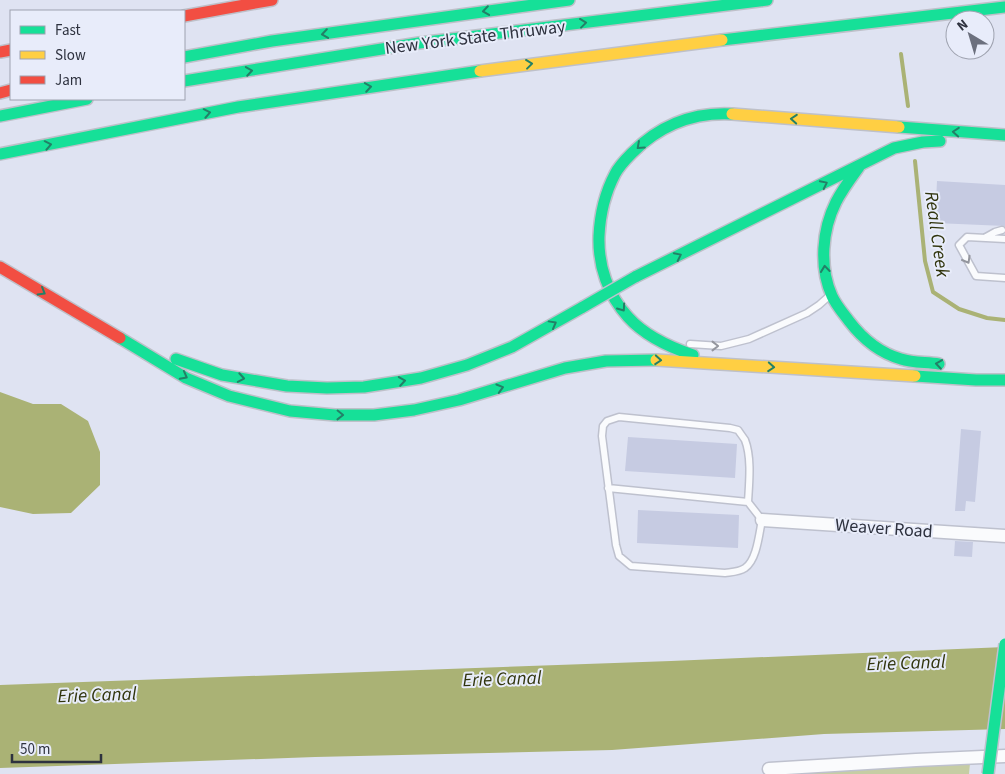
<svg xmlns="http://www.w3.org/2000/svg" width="1005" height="774" viewBox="0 0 1005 774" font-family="'Source Sans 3',sans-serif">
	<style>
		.green { fill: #c6cda4 }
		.water { fill: #aab275 }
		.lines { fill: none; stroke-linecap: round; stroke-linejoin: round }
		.stream { stroke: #aab275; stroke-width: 4 }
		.building { fill: #c6cbe2 }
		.lane-casing { stroke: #bec1ce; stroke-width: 9 }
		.street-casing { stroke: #bec1ce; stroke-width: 15 }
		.fast-casing { stroke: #bec0c9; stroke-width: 14 }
		.slow-casing { stroke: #bec0c9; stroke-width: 14 }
		.jam-casing { stroke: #bec0c9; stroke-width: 14 }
		.lane { stroke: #fafbfd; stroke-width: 6 }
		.street { stroke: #fafbfd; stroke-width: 12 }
		.fast { stroke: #16e098; stroke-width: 11 }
		.slow { stroke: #ffcf43; stroke-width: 11 }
		.jam { stroke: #f24e42; stroke-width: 11 }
		.fast-bridge-casing { stroke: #bec1ce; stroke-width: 14; stroke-linecap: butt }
		.fast-bridge { stroke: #16e098; stroke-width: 11 }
		.oneway { stroke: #238067 }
		.oneway2 { stroke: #94969e }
		.labels { text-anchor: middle; stroke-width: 4; stroke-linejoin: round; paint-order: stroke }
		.street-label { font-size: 18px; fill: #2e323f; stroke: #e8ecfa }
		.water-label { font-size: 19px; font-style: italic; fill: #30340c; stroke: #e8ecfa }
	</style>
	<rect width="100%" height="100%" fill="#dfe3f2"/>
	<path class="green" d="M970,763L969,774H801L812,772Z"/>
	<path class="water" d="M0,392L33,404H61L88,421L100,452V485L71,513L33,514L0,507Z
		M1005,647V729L824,734L612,750L315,757L0,768V685L671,661Z"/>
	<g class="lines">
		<path class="stream" d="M901,54L908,106
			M915,161L925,261L933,292L959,309L987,318L1005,320"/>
	</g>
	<path class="building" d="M937,181L1005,185V226L935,223Z
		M961,429L981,431L975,502L966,501L965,511H955Z
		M628,437L737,444L735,478L625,471Z
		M638,510L739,515L738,548L637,543Z
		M955,541L973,542L972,557L954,556Z"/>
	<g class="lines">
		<defs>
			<path id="lane" d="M986,237L995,232L1002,230
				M1005,239L967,237L959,245L976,276L1005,278
				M690,344L721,346L749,339L807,313L819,305L828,297
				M619,417L730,428L738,430C740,433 743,437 745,440C752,458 749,484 748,502L762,520C759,534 757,560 745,568C739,572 732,572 725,573L631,566L619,556L616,545L602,436L603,426L607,421Z
				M608,488L748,502"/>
			<path id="street" d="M762,520L1005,536
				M769,769L916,760L1005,756"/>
			<path id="fast" d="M722,40L1005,7
				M184,57L272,41L569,0
				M184,81L419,43L767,0
				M0,116L87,99
				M899,127L1005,135
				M0,154L238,107L480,71
				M859,167C851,178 842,190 836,202C822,230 819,267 832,296C836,305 843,313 849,321C862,338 880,353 901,359C913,363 926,362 939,364
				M635,277L894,148L923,142L940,141
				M120,338L186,378L229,396L290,411L335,415H374L414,410L459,400L565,368L606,361L656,360
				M693,355C669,347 645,336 628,317C608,295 598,266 599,236C600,214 605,193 615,174C619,166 626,159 632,153C659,126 693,112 732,114
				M176,359L222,375L287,386L327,388L364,387L421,378L467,365L512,347L583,307
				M915,376L976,380H1005"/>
			<path id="slow" d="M480,71L722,40
				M732,114L899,127
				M656,360L915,376"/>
			<path id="jam" d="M184,16L272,0
				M0,52L11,50
				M0,93L11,90
				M0,267L120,338"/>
		</defs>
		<use href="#lane" class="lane-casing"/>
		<use href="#street" class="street-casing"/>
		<use href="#fast" class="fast-casing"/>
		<use href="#slow" class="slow-casing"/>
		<use href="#jam" class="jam-casing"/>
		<use href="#lane" class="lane"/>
		<use href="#street" class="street"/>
		<use href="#fast" class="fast"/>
		<use href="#slow" class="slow"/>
		<use href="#jam" class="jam"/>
		<defs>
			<path id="fast-bridge" d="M583,307L635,277
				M988,774L1005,644"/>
		</defs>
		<use href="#fast-bridge" class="fast-bridge-casing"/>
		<use href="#fast-bridge" class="fast-bridge"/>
	</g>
	<defs><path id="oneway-chevron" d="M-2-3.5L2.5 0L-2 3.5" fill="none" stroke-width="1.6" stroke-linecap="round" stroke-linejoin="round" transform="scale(1.25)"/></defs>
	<g class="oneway">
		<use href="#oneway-chevron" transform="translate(486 11) rotate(172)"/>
		<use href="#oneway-chevron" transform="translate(583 23) rotate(-7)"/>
		<use href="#oneway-chevron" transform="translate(325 34) rotate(172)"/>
		<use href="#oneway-chevron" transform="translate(529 64) rotate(-7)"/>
		<use href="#oneway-chevron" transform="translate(249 71) rotate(-9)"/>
		<use href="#oneway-chevron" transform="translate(368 87) rotate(-9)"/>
		<use href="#oneway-chevron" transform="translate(207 113) rotate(-11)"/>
		<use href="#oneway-chevron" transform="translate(794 119) rotate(-176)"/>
		<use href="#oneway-chevron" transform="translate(956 132) rotate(-176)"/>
		<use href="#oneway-chevron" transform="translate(48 145) rotate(-11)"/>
		<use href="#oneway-chevron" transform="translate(640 146) rotate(138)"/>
		<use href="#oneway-chevron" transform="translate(824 184) rotate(-26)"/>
		<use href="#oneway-chevron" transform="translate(678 256) rotate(-26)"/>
		<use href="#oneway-chevron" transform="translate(825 269) rotate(-96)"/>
		<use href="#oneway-chevron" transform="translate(42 292) rotate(30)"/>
		<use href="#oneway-chevron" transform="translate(622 308) rotate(55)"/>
		<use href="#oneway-chevron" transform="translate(553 324) rotate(-29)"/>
		<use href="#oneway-chevron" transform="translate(658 360) rotate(4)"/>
		<use href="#oneway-chevron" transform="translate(939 364) rotate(-172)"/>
		<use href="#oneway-chevron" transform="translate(771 367) rotate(4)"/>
		<use href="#oneway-chevron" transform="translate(184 376) rotate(28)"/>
		<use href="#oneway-chevron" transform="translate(241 378) rotate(10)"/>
		<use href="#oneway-chevron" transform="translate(402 381) rotate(-9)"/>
		<use href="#oneway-chevron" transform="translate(500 388) rotate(-16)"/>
		<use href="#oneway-chevron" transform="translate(340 415) rotate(1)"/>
	</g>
	<g class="oneway2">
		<use href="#oneway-chevron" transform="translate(967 260) rotate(60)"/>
		<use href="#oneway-chevron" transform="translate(715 346)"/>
	</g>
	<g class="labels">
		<g class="street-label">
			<text transform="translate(475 37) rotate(-7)" y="6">New York State Thruway</text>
			<text transform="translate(884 528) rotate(4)" y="6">Weaver Road</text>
		</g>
		<g class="water-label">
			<text transform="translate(938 234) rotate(82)" y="7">Reall Creek</text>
			<text transform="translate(906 662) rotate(-2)" y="7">Erie Canal</text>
			<text transform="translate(502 678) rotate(-2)" y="7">Erie Canal</text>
			<text transform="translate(97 694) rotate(-2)" y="7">Erie Canal</text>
		</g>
	</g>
	<rect x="10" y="10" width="175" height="90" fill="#e8ecfa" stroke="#9ea2af"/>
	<rect x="20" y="26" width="25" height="8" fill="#16e098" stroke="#9ea2af"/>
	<text x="55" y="35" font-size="15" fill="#2e323f">Fast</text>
	<rect x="20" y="51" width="25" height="8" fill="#ffcf43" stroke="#9ea2af"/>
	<text x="55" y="60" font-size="15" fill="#2e323f">Slow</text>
	<rect x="20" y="76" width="25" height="8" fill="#f24e42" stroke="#9ea2af"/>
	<text x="55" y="85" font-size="15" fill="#2e323f">Jam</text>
	<g transform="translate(970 35) rotate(322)"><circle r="24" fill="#e8ecfa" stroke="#9ea2af"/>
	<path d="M0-4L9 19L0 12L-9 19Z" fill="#6c707e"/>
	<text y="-8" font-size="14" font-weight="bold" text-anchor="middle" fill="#2e323f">N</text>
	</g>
	<path d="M12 754v8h89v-8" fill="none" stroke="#2e323f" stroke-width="2.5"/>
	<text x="20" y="754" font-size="15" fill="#2e323f" stroke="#e8ecfa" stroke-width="4" paint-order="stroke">50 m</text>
</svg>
